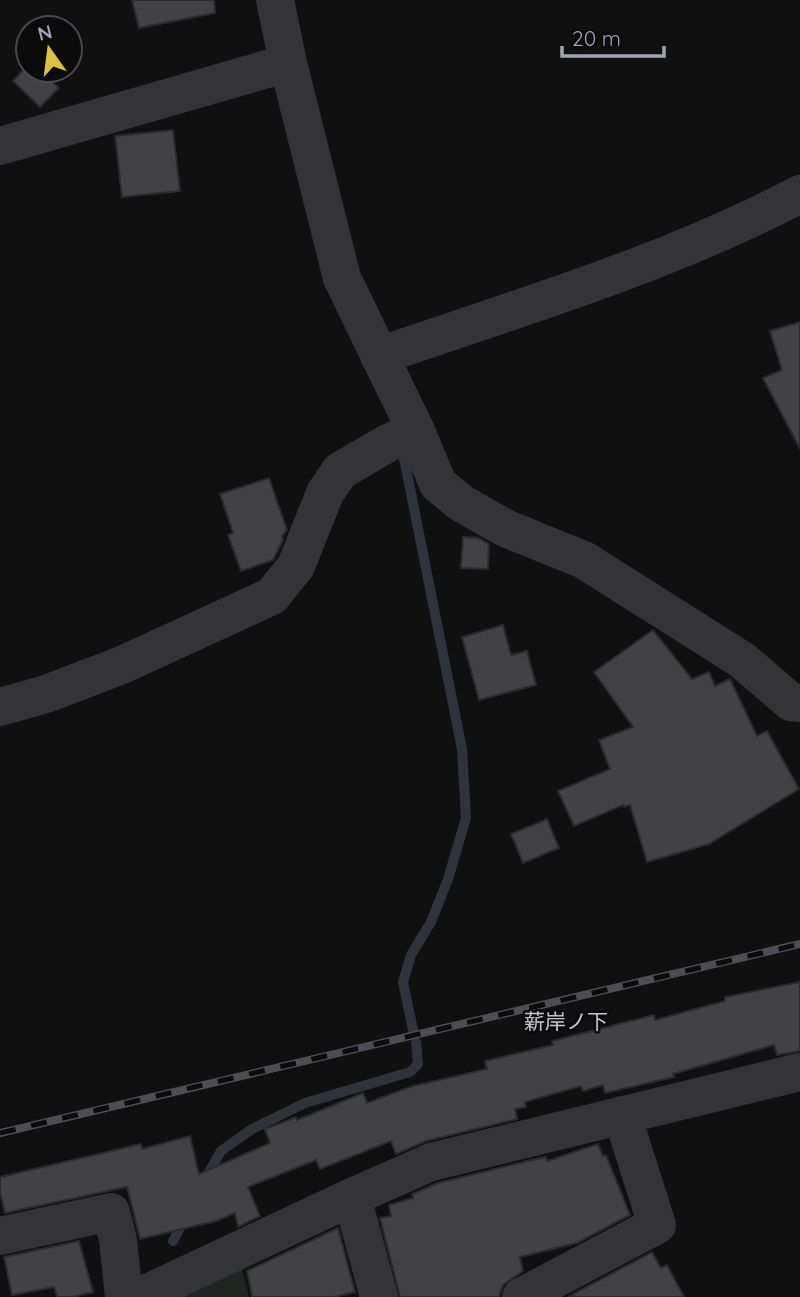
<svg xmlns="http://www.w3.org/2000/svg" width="800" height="1297" viewBox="0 0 800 1297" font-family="Quicksand,'Noto Sans JP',sans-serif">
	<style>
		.green { fill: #1f2521 }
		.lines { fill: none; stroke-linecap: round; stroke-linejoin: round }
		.stream { stroke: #2f343c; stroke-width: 10 }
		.building { fill: #424246; stroke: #2b2a2d; stroke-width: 2 }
		.minor { stroke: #343438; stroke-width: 38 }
		.rail-casing { stroke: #4d4d53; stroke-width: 8 }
		.rail { stroke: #0b0b0c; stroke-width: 5; stroke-dasharray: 16; stroke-linecap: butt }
		.labels { text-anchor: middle; stroke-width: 5; stroke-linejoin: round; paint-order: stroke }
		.neighbourhood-label { font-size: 21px; fill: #c3c4cd; stroke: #0b0b0c }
	</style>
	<rect width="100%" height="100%" fill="#101011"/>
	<path class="green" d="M240,1260L249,1297H164Z"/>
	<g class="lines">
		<path class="stream" d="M399,444L405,463L462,749L466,818L448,879L431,922L411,955L403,982L413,1030
			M205,1179L221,1151L252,1129L305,1103L410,1072L418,1064L416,1042
			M173,1241L185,1218"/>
	</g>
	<path class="building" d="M132,0H214L215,13L139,28Z
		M28,65V70H40L59,88L40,107L13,81Z
		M173,130L180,191L122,197L115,136Z
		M800,322V449L763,378L782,370L770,331Z
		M269,478L287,530L282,536L283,540L273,560L241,571L228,535L233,533L220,494Z
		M463,537L478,538L489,544L488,569L461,568Z
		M503,625L511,655L527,651L536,685L479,700L462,637Z
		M653,630L692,679L709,672L715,686L730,679L757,736L767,731L799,789L709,844L647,862L630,805L624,807L623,805L574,826L558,791L610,769L599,740L633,727L594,672Z
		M547,819L559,848L523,863L511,834Z
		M800,982V1051L777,1055L774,1045L673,1074L674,1077L605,1093L603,1085L583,1091L581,1086L525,1102L526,1107L515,1109L517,1119L426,1141L396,1154L391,1141L320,1169L316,1160L248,1187L260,1216L238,1227L235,1213L216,1221L140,1239L127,1187L5,1213L0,1192V1177L141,1144L142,1149L190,1136L199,1174L270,1143L265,1129L296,1117L297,1120L363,1093L367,1103L413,1086L487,1069L485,1061L553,1045L552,1041L654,1015L655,1020L725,1001V997Z
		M598,1144L603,1156L606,1155L630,1215L577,1243L520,1257L523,1271L503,1285L499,1297H400L380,1218L391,1216L389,1205L413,1198L412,1194L438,1183L527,1161L546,1157L547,1161Z
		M338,1228L355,1292L334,1297H252L247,1271Z
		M79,1241L93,1292L73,1297H57L54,1287L12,1295L4,1257Z
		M652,1252L661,1268L667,1265L684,1297H568Z"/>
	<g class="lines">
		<path class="minor" d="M275,0L288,63L342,278L416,431L438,484L461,503L505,528L584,560L742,660L791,702L800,703
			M0,146L288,63
			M379,356C521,307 667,264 800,194
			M0,707L46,694L122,665L272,596L296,566L325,493L340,471L388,443L416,431
			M0,1236L111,1212L118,1240L124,1297
			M139,1297L352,1197
			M379,1297L352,1197L431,1162L800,1072
			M521,1297L657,1225L622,1115"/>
		<defs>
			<path id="rail" d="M0,1133L800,944"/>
		</defs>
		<use href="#rail" class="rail-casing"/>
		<use href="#rail" class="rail"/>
	</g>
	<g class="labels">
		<g class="neighbourhood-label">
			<text x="566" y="1029">薪岸ノ下</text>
		</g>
	</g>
	<g transform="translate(49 49) rotate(346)"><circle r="33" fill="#0b0b0c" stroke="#48494e" stroke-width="2"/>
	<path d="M0-5L12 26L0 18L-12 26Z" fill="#dbc23f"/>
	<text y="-10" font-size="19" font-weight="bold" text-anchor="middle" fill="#a3a5b0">N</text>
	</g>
	<path d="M562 46v10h102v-10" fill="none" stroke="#a3a5b0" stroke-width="3.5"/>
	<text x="572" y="46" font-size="21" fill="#a3a5b0" stroke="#0b0b0c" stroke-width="5" paint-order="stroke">20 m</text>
</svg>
